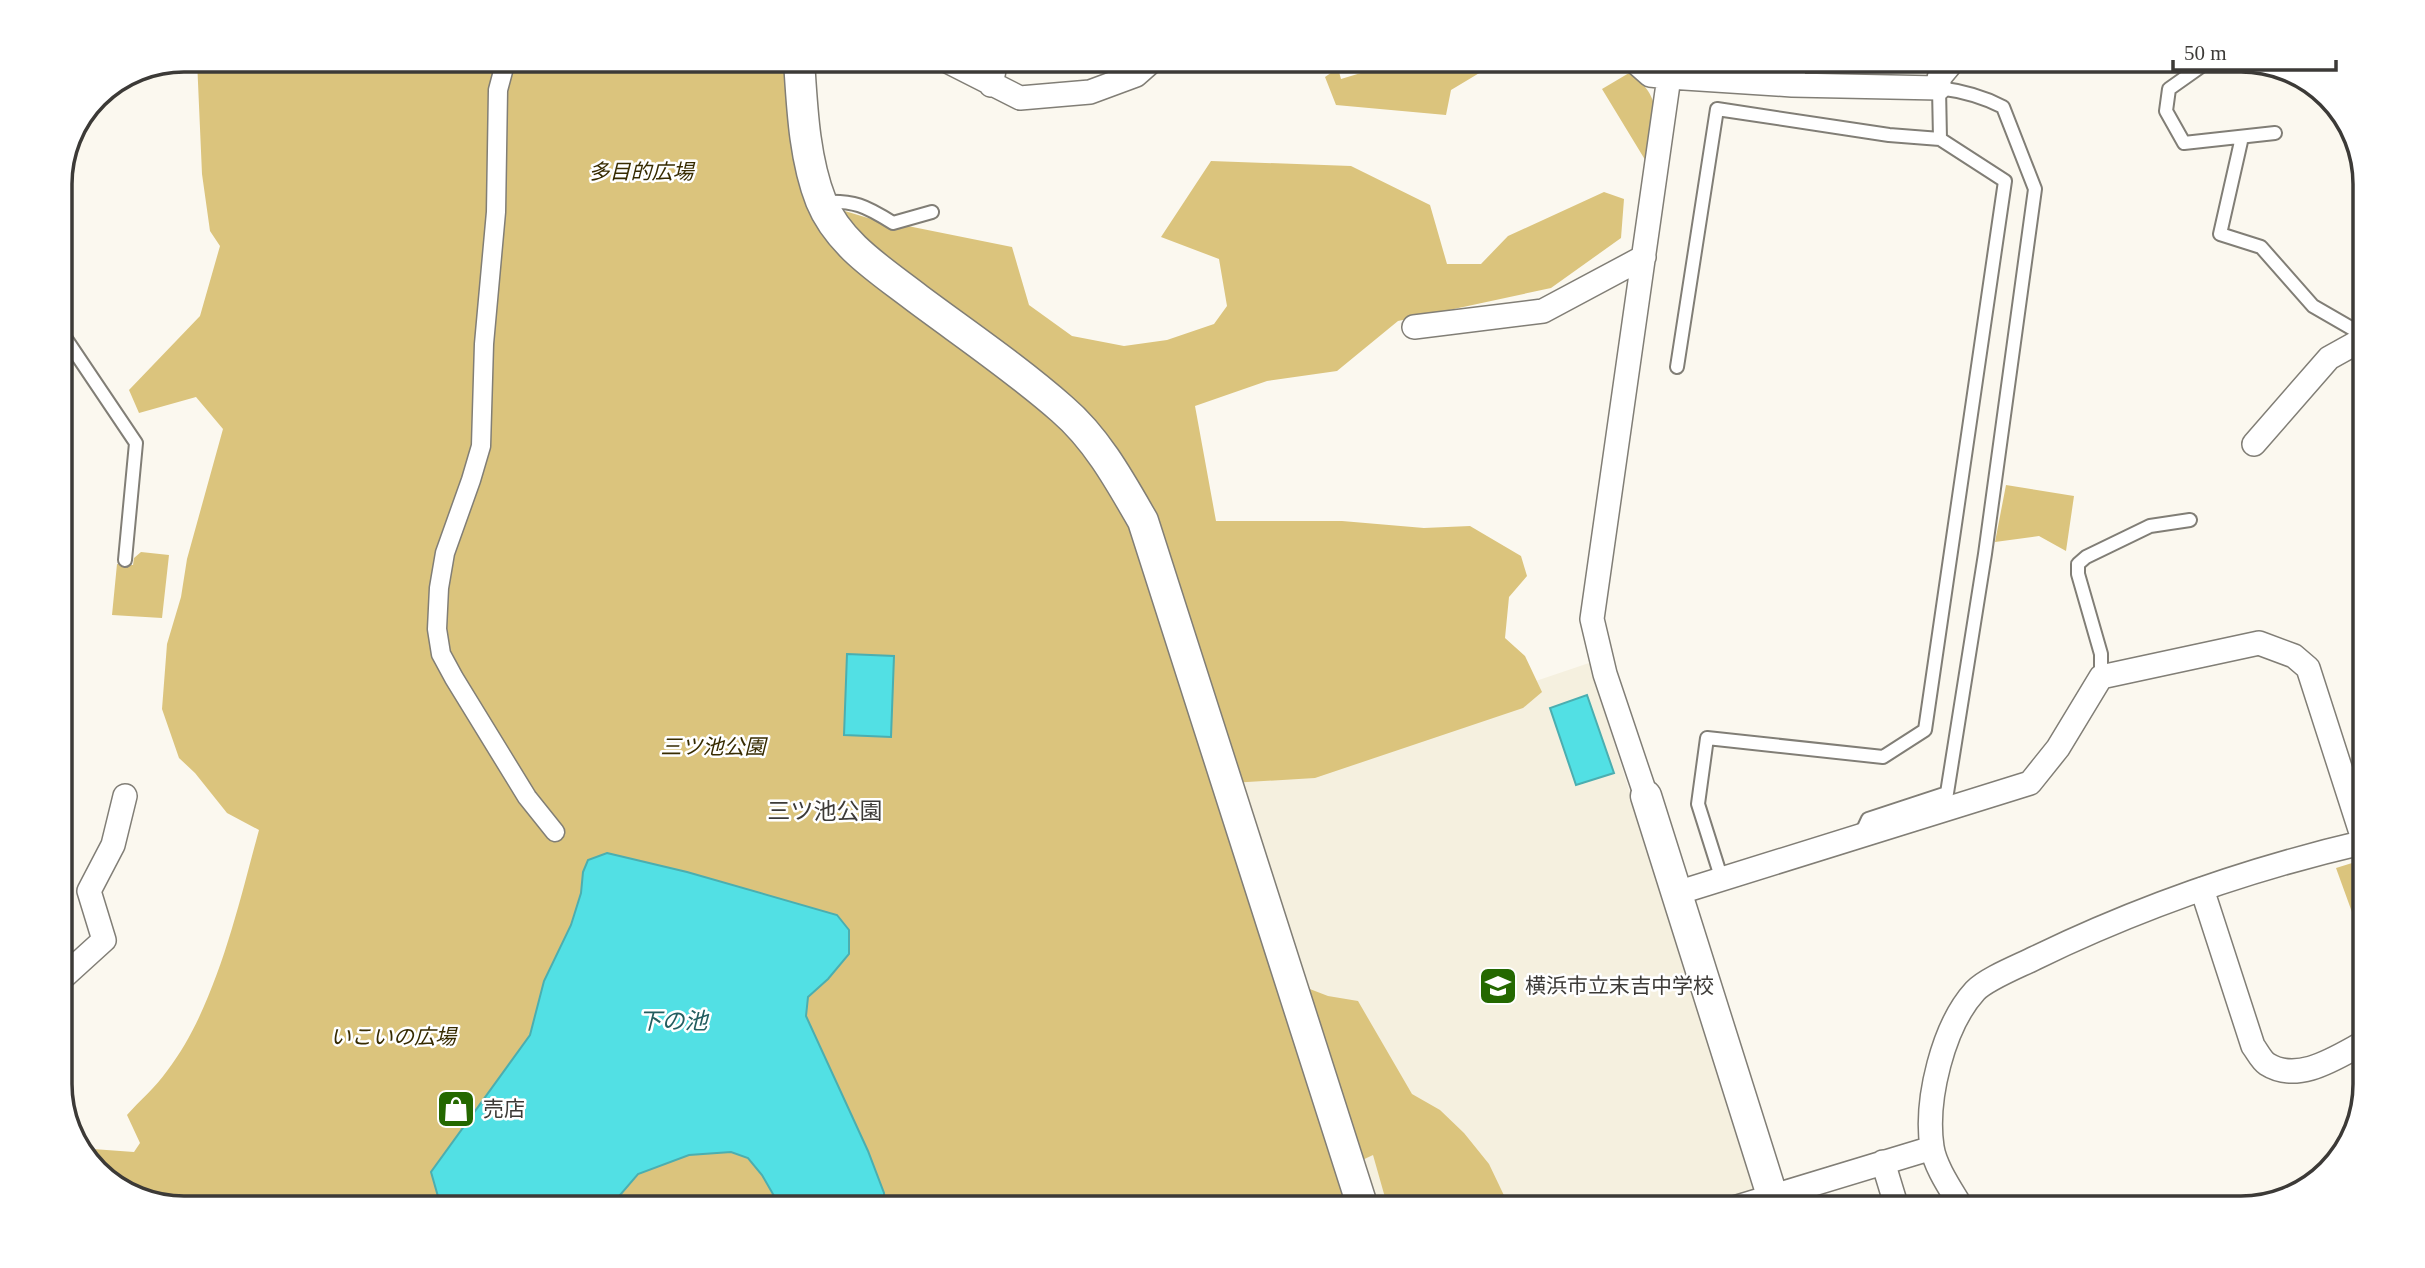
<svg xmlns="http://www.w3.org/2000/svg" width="2425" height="1268" viewBox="0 0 2425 1268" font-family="'Times New Roman','Noto Sans JP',serif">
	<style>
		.built { fill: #f5f0df }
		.green { fill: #dbc47d }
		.water { fill: #52e0e4; stroke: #4baeb0; stroke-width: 2 }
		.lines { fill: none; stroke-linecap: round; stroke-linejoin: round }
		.service-casing { stroke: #817e76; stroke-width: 16 }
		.pedestrian-casing { stroke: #817e76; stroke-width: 21 }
		.minor-casing { stroke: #817e76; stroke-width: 26 }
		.tertiary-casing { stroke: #817e76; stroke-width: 33 }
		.service { stroke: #fff; stroke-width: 12 }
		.pedestrian { stroke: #fff; stroke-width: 18 }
		.minor { stroke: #fff; stroke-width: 23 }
		.tertiary { stroke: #fff; stroke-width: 30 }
		.labels { text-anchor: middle; stroke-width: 5; stroke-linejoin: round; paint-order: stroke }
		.park-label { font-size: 21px; font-style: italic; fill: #372b00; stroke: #fff }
		.poi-label { font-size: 21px; fill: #3c3a37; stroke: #fff; text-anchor: start }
		.neighbourhood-label { font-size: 23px; fill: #3c3a37; stroke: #fff }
		.water-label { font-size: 23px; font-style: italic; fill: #225d5f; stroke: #fff }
		.rim { fill: none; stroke: #3c3a37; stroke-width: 3.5 }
	</style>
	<rect width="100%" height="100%" fill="#fbf8ef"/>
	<path class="built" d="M1589,663L1755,1190L1695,1208H1376L1239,782Z"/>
	<path class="green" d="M197,60H788L815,202L868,218L1012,247L1029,305L1072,336L1124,346L1167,340L1214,324L1227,306L1219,259L1161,237L1211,161L1351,166L1430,205L1447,264H1481L1508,236L1604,192L1624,199L1621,238L1551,288L1398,321L1337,371L1267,381L1195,406L1216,521H1342L1424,528L1470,526L1521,556L1527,576L1509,597L1505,638L1525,656L1542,692L1523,708L1315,778L1214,784L1276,976L1328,996L1358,1001L1412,1094L1440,1110L1464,1133L1489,1164L1510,1208H1388L1373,1155L1341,1170L1347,1208H184L129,1195L80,1153L79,1148L134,1152L140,1143L127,1115C140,1100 156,1087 167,1071C216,1007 238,907 259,830L227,813L195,773L179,758L162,709L167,644L181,597L187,559L223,429L196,397L139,413L129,390L200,316L220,246L210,231L202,174Z
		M1371,60H1501L1451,90L1446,115L1336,105L1325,77L1338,68L1341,79L1374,69Z
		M1629,73C1668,100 1653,122 1647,163L1602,89Z
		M2006,485L2074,496L2066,551L2039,536L1995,542Z
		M141,552L169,555L162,618L112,615L117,564L133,565L134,558Z
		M2365,859V935L2361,937L2336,868Z"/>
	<path class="water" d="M847,654L894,656L891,737L844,735Z
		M1587,695L1614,773L1576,785L1550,708Z
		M607,853L687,872L837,915L849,930V954L828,979L808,997L806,1016L868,1151L884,1193L885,1208H781L762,1175L748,1158L731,1152L689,1155L638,1174L614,1202L612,1208L441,1207L431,1172L530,1035L544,981L571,925L581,893L583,872L588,860Z"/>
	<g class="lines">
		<defs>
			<path id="service" d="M2210,60L2169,89L2166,111L2184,143L2275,133
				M2242,137L2220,234L2261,247L2313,306L2365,336
				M822,202C854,200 866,206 893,223L932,212
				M60,330L136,443L125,560
				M1677,367L1717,109L1889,135L1940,139
				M2101,677V654L2078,574V564L2086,557L2150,526L2190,520
				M1722,880L1698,804L1707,738L1883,757L1925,730L2005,181L1940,139L1939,88C1963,91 1982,96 2003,107L2035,189L1985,554L1947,793L1868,819L1860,836"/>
			<path id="pedestrian" d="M506,60L498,90L496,212L484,344L481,446L471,480L445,553L439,588L437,629L441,654L454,678L527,797L555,832"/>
			<path id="minor" d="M945,60L1020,98L1090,92L1136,75L1153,60
				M1633,60L1650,75L1669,77L1792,85L1939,88V78L1954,60
				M991,85L996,60
				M1792,85L1795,60
				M1414,327L1543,311L1644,257
				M2254,444L2329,358L2365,338
				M1646,796L1605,674L1592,619L1669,77
				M2202,889L2253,1046C2257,1051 2261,1060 2267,1064C2298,1084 2337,1057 2365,1042
				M1677,893L2030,783L2058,748L2101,677L2259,643L2294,656L2308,668L2364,842
				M60,980L104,940L89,891L113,845L125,796
				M1883,1162L1897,1208
				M1734,1208L1932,1148
				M1962,1208C1952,1191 1935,1167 1932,1147C1925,1100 1943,1026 1975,991C1986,979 2019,966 2035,958C2138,908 2253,868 2365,842"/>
			<path id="tertiary" d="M799,60C802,106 804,158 821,201C839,245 882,271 918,299C965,334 1018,370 1062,409C1097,439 1120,481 1143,521L1363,1208
				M1646,796L1776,1208"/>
		</defs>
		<use href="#service" class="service-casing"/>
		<use href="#pedestrian" class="pedestrian-casing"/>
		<use href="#minor" class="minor-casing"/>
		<use href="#tertiary" class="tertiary-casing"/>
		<use href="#service" class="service"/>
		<use href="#pedestrian" class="pedestrian"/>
		<use href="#minor" class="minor"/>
		<use href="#tertiary" class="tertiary"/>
	</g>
	<defs>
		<symbol id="school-square" viewBox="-11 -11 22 22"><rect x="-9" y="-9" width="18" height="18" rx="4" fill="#246800" stroke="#fff"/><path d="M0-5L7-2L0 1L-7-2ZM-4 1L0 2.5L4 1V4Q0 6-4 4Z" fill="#fff"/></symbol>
		<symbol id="shop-square" viewBox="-11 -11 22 22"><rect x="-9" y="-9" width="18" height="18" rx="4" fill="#246800" stroke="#fff"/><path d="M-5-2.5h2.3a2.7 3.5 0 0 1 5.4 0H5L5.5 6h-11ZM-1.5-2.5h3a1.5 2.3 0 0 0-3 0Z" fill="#fff"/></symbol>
	</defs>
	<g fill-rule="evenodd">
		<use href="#school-square" x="1476" y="964" width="44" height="44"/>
		<use href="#shop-square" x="434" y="1087" width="44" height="44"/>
	</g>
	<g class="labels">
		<g class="park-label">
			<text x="641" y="179">多目的広場</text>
			<text x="713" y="754">三ツ池公園</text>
			<text x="393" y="1044">いこいの広場</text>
		</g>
		<g class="poi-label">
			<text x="1525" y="993">横浜市立末吉中学校</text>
			<text x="483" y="1116">売店</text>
		</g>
		<g class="neighbourhood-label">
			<text x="825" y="819">三ツ池公園</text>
		</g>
		<g class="water-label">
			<text x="673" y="1029">下の池</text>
		</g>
	</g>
	<path d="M0 0H2425V1268H0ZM184 72H2241A112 112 0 0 1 2353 184V1084A112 112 0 0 1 2241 1196H184A112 112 0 0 1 72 1084V184A112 112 0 0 1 184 72Z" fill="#fff" fill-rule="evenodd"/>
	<path class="rim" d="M184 72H2241A112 112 0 0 1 2353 184V1084A112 112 0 0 1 2241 1196H184A112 112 0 0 1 72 1084V184A112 112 0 0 1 184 72Z"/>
	<path d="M2173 60v10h163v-10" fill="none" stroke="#3c3a37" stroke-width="3.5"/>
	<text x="2184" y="60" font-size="21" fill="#3c3a37" stroke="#ffffff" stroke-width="5" paint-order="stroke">50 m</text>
</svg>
